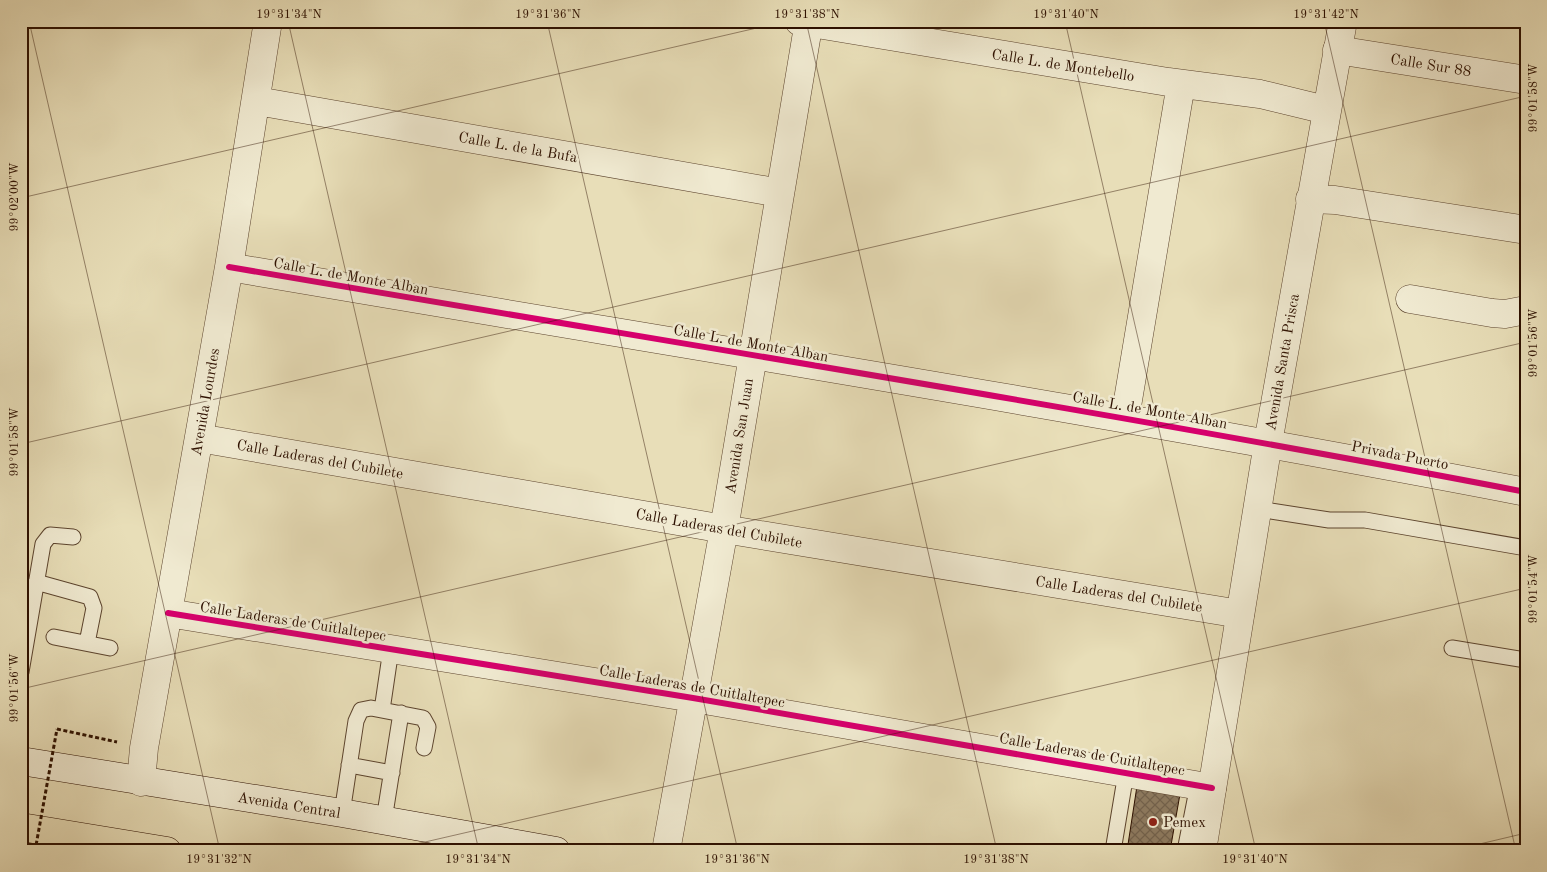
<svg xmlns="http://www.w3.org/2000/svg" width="1547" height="872" viewBox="0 0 1547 872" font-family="'Old Standard TT',serif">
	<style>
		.building { fill: url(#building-cross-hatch); stroke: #2d1000 }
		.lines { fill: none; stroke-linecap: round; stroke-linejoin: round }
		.service-casing { stroke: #5c442e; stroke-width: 17 }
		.minor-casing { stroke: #5c442e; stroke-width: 29 }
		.tertiary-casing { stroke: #5c442e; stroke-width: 29 }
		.secondary-casing { stroke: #2d1000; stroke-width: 29 }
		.motorway-casing { stroke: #2d1000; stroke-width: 29 }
		.path { stroke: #2d1000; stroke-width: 3; stroke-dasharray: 4 2.5; stroke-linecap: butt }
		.service { stroke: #f0ead1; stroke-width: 15 }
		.minor { stroke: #f0ead1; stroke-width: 28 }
		.tertiary { stroke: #f0ead1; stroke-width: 28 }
		.secondary { stroke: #f0ead1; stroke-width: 28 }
		.motorway { stroke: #e8deb8; stroke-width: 28 }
		.path-bridge { stroke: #2d1000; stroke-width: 3; stroke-dasharray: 4 2.5; stroke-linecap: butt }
		.cycleway-casing { stroke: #f0ead1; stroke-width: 9 }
		.cycleway { stroke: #d6006c; stroke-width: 6 }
		.ticks { fill: none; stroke: #2d1000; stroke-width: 1; stroke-opacity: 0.45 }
		.poi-dot { fill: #8f2418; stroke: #f0ead1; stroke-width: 2 }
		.labels { text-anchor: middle; stroke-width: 5; stroke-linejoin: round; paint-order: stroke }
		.street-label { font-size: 15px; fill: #2d1000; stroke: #f0ead1 }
		.poi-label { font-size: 15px; fill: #2d1000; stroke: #f0ead1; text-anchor: start }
		.neatline { fill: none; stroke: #2d1000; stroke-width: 2 }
		.ticks-label { font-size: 12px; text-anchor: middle; fill: #2d1000 }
	</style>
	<defs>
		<pattern id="building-cross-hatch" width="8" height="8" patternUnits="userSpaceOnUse" patternTransform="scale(1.25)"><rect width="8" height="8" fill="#8e7b60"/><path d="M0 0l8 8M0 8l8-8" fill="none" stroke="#74634d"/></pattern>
	</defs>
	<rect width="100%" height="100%" fill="#e8deb8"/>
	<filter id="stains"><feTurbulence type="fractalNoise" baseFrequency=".004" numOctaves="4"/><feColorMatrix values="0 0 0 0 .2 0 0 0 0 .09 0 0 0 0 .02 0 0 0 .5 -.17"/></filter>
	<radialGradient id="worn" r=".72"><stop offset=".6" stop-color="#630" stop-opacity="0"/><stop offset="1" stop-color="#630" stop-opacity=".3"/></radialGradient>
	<path class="building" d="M1137,786L1180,794L1170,851H1127Z"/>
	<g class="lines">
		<defs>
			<path id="service" d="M1258,509L1329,520H1365L1526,548
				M36,582L90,597L94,608L87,643
				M54,637L110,648
				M1452,648L1526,660
				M21,672L43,544L50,535L73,537
				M382,710L391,649
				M349,765L392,773
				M342,813L356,721L361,710L371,708L423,718L428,727L424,748
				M384,820L401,713
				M1113,851L1126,773
				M1185,851L1198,785"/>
			<path id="minor" d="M799,21L1168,82L1260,94L1326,110
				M1337,50L1526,80
				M257,101L780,193
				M1310,199L1335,200L1526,230
				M229,267C661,341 1095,409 1526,492
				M1410,299L1492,313L1505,314L1526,310
				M1125,418L1181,84
				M199,438L724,529L1240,614
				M168,613L693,698L1212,788
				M141,782L144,748L229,267L268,21
				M666,851L724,529L809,21"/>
			<path id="tertiary" d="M1202,851L1268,443L1343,21"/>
			<path id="secondary" d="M21,761L342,813L556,851"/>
			<path id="motorway" d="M21,827L167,851"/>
		</defs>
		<use href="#service" class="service-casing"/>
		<use href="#minor" class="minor-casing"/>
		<use href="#tertiary" class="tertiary-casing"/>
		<use href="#secondary" class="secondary-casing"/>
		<use href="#motorway" class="motorway-casing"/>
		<path class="path" d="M57,729L117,742"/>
		<use href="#service" class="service"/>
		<use href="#minor" class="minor"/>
		<use href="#tertiary" class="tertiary"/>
		<use href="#secondary" class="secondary"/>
		<use href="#motorway" class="motorway"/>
		<path class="path-bridge" d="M35,851L57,729"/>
		<defs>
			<path id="cycleway" d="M229,267C661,341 1095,409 1526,492
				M168,613L693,698L1212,788"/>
		</defs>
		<use href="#cycleway" class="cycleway-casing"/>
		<use href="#cycleway" class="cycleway"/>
	</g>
	<path class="ticks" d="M29,21L220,851M288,21L479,851M547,21L738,851M806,21L997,851M1065,21L1256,851M1324,21L1516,851M21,198L787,21M21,444L1526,96M21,689L1526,342M386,851L1526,588M1450,851L1526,833"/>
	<circle class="poi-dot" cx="1153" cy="822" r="5"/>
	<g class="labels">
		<g class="street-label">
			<text transform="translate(1063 65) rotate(9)" y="5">Calle L. de Montebello</text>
			<text transform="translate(1431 65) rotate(9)" y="5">Calle Sur 88</text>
			<text transform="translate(518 147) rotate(10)" y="5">Calle L. de la Bufa</text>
			<text transform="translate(351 276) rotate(10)" y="5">Calle L. de Monte Alban</text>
			<text transform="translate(751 343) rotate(10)" y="5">Calle L. de Monte Alban</text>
			<text transform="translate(1282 362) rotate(-80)" y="5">Avenida Santa Prisca</text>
			<text transform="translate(205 402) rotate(-80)" y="5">Avenida Lourdes</text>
			<text transform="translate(1150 410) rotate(10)" y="5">Calle L. de Monte Alban</text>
			<text transform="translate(739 436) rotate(-81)" y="5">Avenida San Juan</text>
			<text transform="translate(1400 455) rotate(11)" y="5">Privada Puerto</text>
			<text transform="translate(320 459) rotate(10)" y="5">Calle Laderas del Cubilete</text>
			<text transform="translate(719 528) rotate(10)" y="5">Calle Laderas del Cubilete</text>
			<text transform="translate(1119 594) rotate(9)" y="5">Calle Laderas del Cubilete</text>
			<text transform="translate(293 621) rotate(9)" y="5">Calle Laderas de Cuitlaltepec</text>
			<text transform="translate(692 686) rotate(10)" y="5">Calle Laderas de Cuitlaltepec</text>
			<text transform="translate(1092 754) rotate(10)" y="5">Calle Laderas de Cuitlaltepec</text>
			<text transform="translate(289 805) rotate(9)" y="5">Avenida Central</text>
		</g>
		<g class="poi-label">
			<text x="1163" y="827">Pemex</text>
		</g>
	</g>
	<rect width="1547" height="872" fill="none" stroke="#e8deb8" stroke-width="55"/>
	<rect x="28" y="28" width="1492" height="816" class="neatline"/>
	<g class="ticks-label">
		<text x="289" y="18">19°31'34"N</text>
		<text x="548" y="18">19°31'36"N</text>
		<text x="807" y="18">19°31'38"N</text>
		<text x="1066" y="18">19°31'40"N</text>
		<text x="1326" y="18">19°31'42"N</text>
		<text transform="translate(1533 98) rotate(-90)" y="4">99°01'58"W</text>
		<text transform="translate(14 197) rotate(-90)" y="4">99°02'00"W</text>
		<text transform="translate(1533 343) rotate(-90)" y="4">99°01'56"W</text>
		<text transform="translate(14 442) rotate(-90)" y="4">99°01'58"W</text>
		<text transform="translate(1533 589) rotate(-90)" y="4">99°01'54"W</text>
		<text transform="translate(14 688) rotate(-90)" y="4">99°01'56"W</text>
		<text x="219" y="863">19°31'32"N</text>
		<text x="478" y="863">19°31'34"N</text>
		<text x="737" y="863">19°31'36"N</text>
		<text x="996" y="863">19°31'38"N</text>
		<text x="1255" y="863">19°31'40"N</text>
	</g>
	<rect width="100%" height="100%" filter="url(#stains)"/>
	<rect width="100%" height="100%" fill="url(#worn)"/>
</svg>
